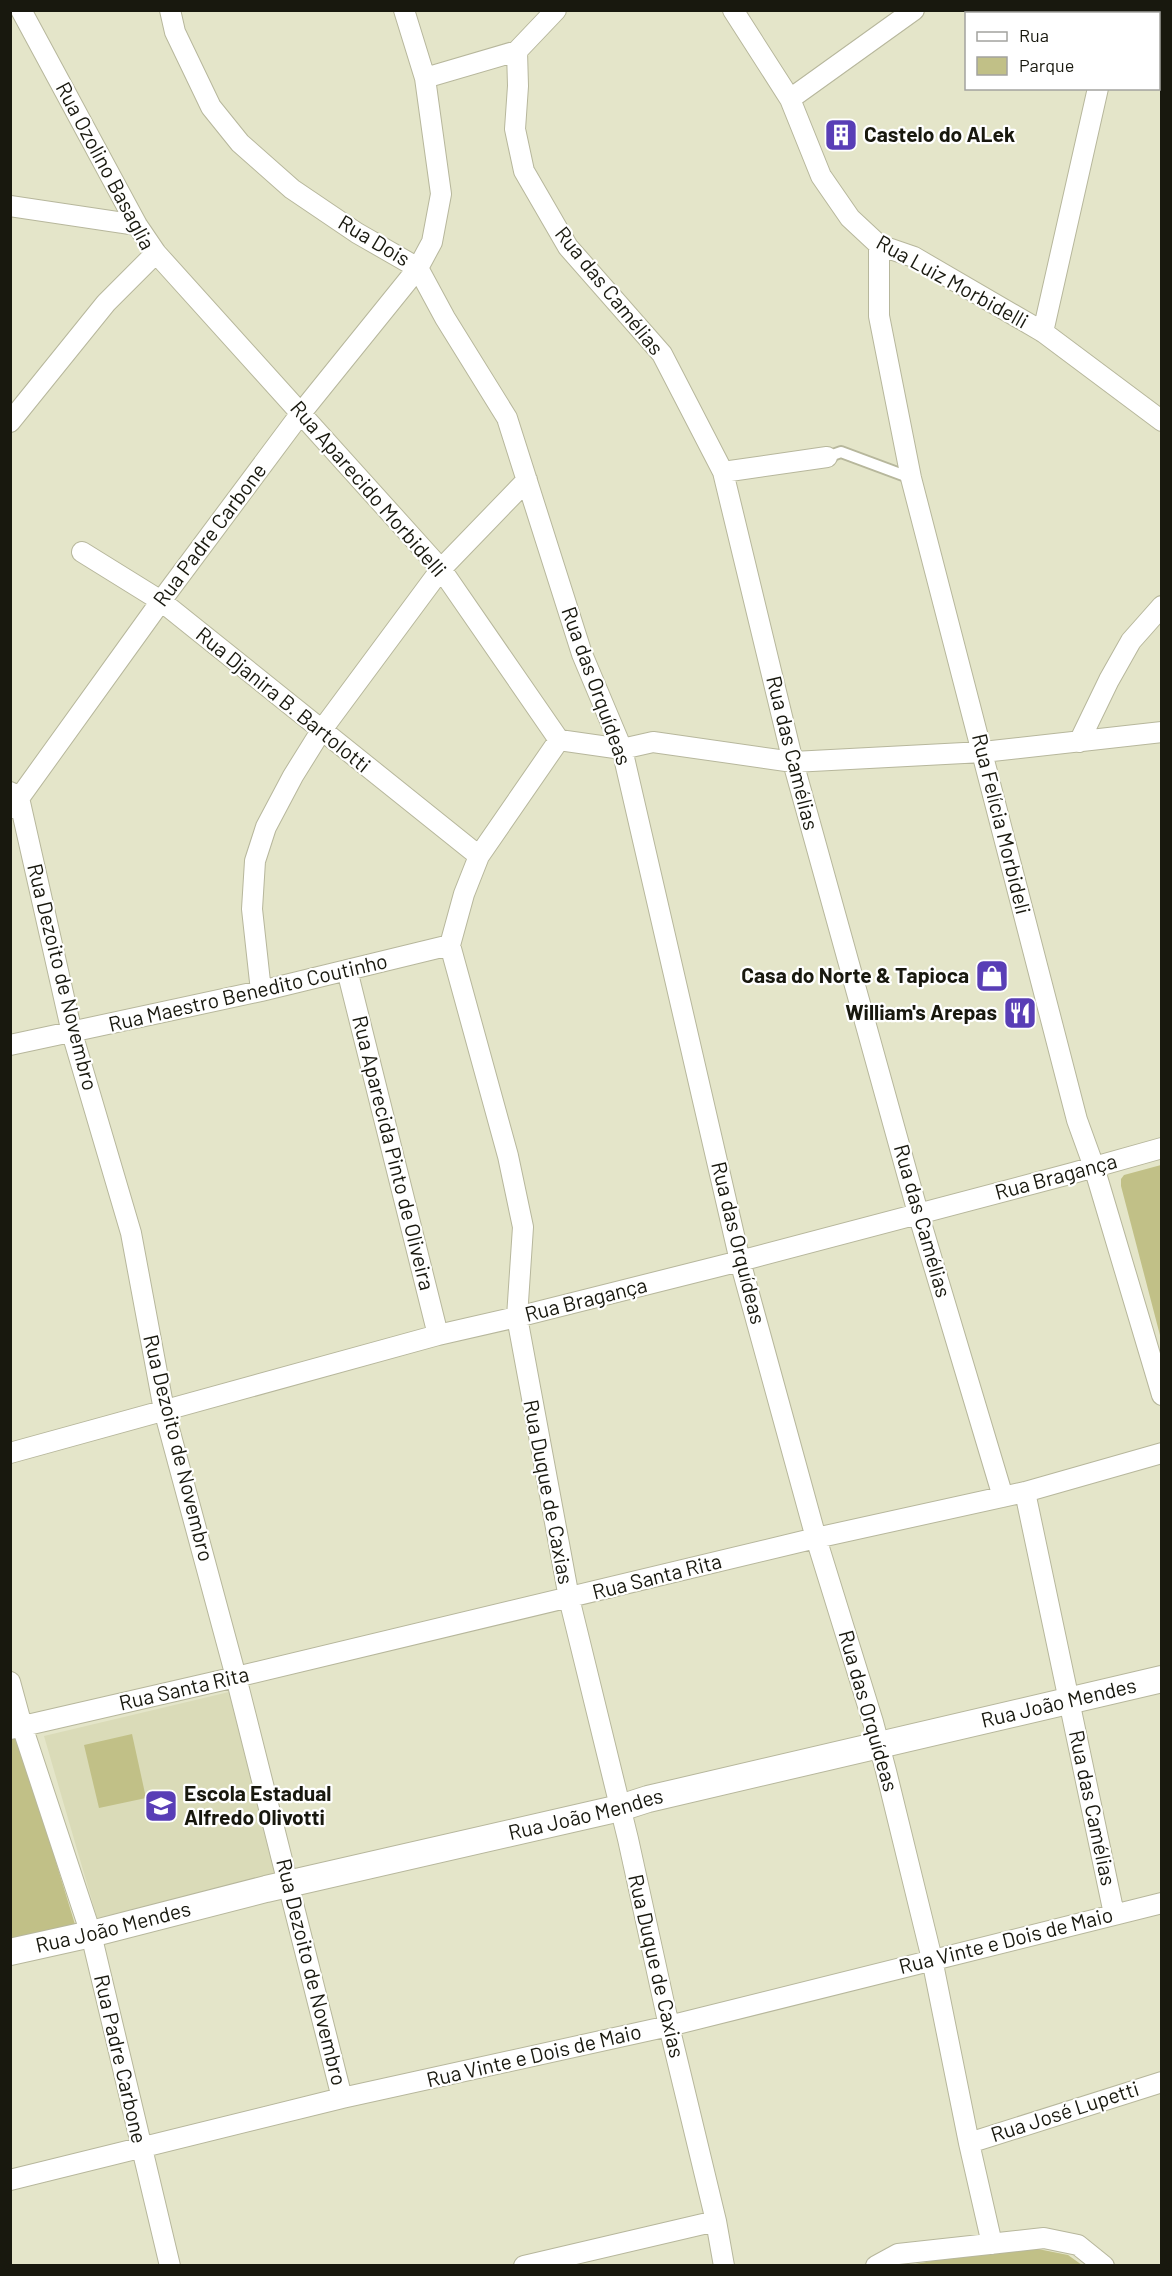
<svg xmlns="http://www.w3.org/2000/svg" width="1172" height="2276" viewBox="0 0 1172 2276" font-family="Barlow,sans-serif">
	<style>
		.built { fill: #dadbb8 }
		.green { fill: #c1c087 }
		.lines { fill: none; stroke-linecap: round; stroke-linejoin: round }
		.service-casing { stroke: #b7b79c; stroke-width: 14 }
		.minor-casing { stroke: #b7b79c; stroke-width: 22 }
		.tertiary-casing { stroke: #b7b79c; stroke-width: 28 }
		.service { stroke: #fff; stroke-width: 10 }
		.minor { stroke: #fff; stroke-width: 20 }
		.tertiary { stroke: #fff; stroke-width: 26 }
		.labels { text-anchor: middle; stroke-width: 4.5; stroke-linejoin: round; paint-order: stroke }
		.poi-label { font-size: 21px; font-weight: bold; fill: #18180e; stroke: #fff; text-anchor: start }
		.street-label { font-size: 21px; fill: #18180e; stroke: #fff }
	</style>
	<rect width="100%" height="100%" fill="#e4e5c9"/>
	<path class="built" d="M229,1692L275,1876L97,1918L44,1736Z"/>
	<path class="green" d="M1161,1165H1162L1161,1339L1121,1186V1179L1124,1175Z
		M17,1734L77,1931L10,1946V1735Z
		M132,1734L146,1798L99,1808L84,1745Z
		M1000,2248L1038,2249L1068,2255L1082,2265L905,2266Z"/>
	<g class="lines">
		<defs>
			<path id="service" d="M827,457L841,452L911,478"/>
			<path id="minor" d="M21,10L137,225L156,253L441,569L559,740
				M170,10L175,32L211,107L240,143L292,189L357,233L418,268
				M733,10L790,99L821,176L850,218L879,245L914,257L1043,332L1162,421
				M1098,10L1102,14
				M1158,46L1162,48
				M517,51L518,86L515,129L524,171L568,247L662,354L723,472L793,762L918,1213L1003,1497
				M425,78L517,51L556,10
				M790,99L914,10
				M10,206L137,225
				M879,245V316L911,478L1077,1120L1094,1167L1162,1395
				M418,268L445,318L507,418L582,654L622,749L740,1261L816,1538L873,1722L886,1771L932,1959L969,2143L992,2244
				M1043,332L1098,88
				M10,422L106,303L156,253
				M723,472L827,457
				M82,552L161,601L479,856
				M559,740L479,856L464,894L450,945L508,1156L523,1227L517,1317L569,1598L628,1839L669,2026L716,2221L724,2266
				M559,740L622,749L653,742L793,762L983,752L1162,732
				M1079,742L1109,680L1131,641L1162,606
				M10,792L19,798L72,1033L131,1233L164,1410L236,1677L342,2098
				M12,808L161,601L301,413L418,268L432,242L441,194L425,78L404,10
				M347,970L438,1335
				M261,991L252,909L255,861L266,827L293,776L321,731L441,569L527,480
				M10,1045L261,991L450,945
				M10,1453L438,1335L517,1317L740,1261L1073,1173L1162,1148
				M1025,1492L1114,1914
				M10,1682L22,1726L91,1934L170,2266
				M10,1729L236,1677L816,1538L1025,1492L1162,1453
				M969,2143L1162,2082
				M10,2180L342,2098L669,2026L1162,1903
				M524,2266L716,2221
				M876,2266L898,2254L1044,2238L1078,2245L1104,2266"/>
			<g id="tertiary">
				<path id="s1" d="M10,1952L91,1934L266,1889L620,1808L648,1799L1162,1679"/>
			</g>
		</defs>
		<use href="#service" class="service-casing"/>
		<use href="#minor" class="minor-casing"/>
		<use href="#tertiary" class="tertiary-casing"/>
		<use href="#service" class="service"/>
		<use href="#minor" class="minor"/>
		<use href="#tertiary" class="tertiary"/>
	</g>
	<defs>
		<symbol id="building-square" viewBox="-11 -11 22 22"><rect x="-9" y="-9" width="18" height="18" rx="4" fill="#593eb6" stroke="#fff"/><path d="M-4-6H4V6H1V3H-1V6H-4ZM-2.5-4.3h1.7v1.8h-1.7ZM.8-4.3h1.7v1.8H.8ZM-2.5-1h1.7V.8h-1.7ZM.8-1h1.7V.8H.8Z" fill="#fff"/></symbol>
		<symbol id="shop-square" viewBox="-11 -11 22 22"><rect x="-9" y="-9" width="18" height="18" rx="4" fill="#593eb6" stroke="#fff"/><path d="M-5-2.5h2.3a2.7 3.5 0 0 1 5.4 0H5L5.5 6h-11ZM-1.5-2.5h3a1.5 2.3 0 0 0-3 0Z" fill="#fff"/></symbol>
		<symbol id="restaurant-square" viewBox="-11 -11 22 22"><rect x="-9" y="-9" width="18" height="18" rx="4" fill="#593eb6" stroke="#fff"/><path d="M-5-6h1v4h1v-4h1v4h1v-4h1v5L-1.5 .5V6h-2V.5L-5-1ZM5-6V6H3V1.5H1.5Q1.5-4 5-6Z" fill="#fff"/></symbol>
		<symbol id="school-square" viewBox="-11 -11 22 22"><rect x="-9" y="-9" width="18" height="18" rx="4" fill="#593eb6" stroke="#fff"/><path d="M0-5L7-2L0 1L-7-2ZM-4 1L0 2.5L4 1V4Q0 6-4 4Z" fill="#fff"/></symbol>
	</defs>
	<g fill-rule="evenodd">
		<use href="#building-square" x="822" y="116" width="38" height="38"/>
		<use href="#shop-square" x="973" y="957" width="38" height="38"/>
		<use href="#restaurant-square" x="1001" y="994" width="38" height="38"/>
		<use href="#school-square" x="142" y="1787" width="38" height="38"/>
	</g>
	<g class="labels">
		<g class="poi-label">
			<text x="864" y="142">Castelo do ALek</text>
			<text x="969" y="983" text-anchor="end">Casa do Norte &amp; Tapioca</text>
			<text x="997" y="1020" text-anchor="end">William's Arepas</text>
			<text x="184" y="1801">Escola Estadual<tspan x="184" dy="24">Alfredo Olivotti</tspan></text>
		</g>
		<g class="street-label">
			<text transform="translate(105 166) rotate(62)" y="7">Rua Ozolino Basaglia</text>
			<text transform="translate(374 241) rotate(31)" y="7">Rua Dois</text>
			<text transform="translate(952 282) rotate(29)" y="7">Rua Luiz Morbidelli</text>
			<text transform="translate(609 291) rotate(51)" y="7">Rua das Camélias</text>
			<text transform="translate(368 489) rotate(49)" y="7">Rua Aparecido Morbidelli</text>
			<text transform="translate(210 535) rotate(-53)" y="7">Rua Padre Carbone</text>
			<text transform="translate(596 686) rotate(70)" y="7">Rua das Orquídeas</text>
			<text transform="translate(283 700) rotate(39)" y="7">Rua Djanira B. Bartolotti</text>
			<text transform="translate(792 753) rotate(76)" y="7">Rua das Camélias</text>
			<text transform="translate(1001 824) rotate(76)" y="7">Rua Felícia Morbideli</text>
			<text transform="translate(62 977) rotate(76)" y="7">Rua Dezoito de Novembro</text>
			<text transform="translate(248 993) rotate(-13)" y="7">Rua Maestro Benedito Coutinho</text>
			<text transform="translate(393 1153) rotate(76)" y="7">Rua Aparecida Pinto de Oliveira</text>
			<text transform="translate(1056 1177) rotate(-15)" y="7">Rua Bragança</text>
			<text transform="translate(922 1221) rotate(74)" y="7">Rua das Camélias</text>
			<text transform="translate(738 1243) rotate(76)" y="7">Rua das Orquídeas</text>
			<text transform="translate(586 1300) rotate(-14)" y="7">Rua Bragança</text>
			<text transform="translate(178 1448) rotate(76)" y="7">Rua Dezoito de Novembro</text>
			<text transform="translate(548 1492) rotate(79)" y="7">Rua Duque de Caxias</text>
			<text transform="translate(657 1577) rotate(-14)" y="7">Rua Santa Rita</text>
			<text transform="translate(184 1689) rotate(-13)" y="7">Rua Santa Rita</text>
			<text dy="7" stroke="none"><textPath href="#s1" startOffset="1078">Rua João Mendes</textPath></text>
			<text transform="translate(868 1711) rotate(74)" y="7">Rua das Orquídeas</text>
			<text transform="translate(1092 1808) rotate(78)" y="7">Rua das Camélias</text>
			<text dy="7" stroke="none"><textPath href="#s1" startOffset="592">Rua João Mendes</textPath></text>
			<text dy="7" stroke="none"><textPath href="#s1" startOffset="106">Rua João Mendes</textPath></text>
			<text transform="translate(1006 1941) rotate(-14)" y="7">Rua Vinte e Dois de Maio</text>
			<text transform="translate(656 1966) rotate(77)" y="7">Rua Duque de Caxias</text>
			<text transform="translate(311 1972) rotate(76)" y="7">Rua Dezoito de Novembro</text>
			<text transform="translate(534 2056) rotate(-13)" y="7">Rua Vinte e Dois de Maio</text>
			<text transform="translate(120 2059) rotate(77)" y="7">Rua Padre Carbone</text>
			<text transform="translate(1065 2112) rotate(-18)" y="7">Rua José Lupetti</text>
		</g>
	</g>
	<rect width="1172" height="2276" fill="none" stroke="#18180e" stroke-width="24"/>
	<rect x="965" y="12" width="195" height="78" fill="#ffffff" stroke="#a3a39f" stroke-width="1.5"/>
	<rect x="977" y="32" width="30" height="9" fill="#ffffff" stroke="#a3a39f" stroke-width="1.5"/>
	<text x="1019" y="42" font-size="18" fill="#18180e">Rua</text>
	<rect x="977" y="57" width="30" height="18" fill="#c1c087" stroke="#a3a39f" stroke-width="1.5"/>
	<text x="1019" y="72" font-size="18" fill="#18180e">Parque</text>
</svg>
